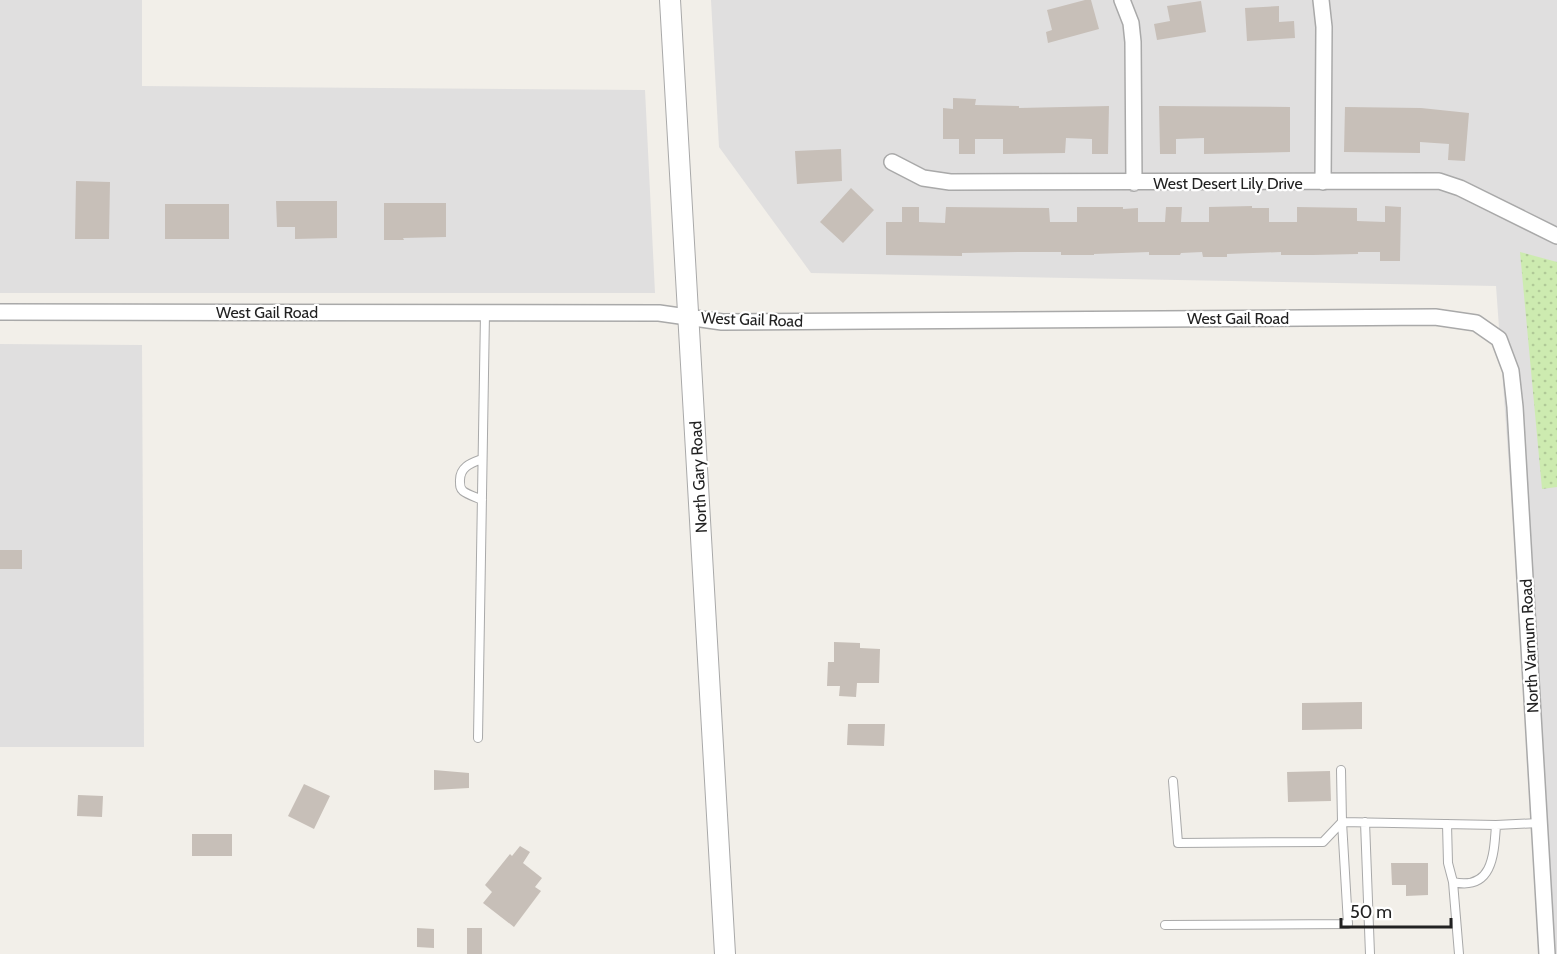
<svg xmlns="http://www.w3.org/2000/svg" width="1557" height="954" viewBox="0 0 1557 954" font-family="Cabin,sans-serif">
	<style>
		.residential { fill: #e0dfdf }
		.grass { fill: url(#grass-dots) }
		.building { fill: #c7bfb8 }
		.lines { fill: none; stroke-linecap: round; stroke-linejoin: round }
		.service-casing { stroke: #a9a9a9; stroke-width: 10 }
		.minor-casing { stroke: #a9a9a9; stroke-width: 18 }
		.tertiary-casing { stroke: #a9a9a9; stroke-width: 22 }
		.service { stroke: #fff; stroke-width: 8 }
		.minor { stroke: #fff; stroke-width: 15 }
		.tertiary { stroke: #fff; stroke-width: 20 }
		.labels { text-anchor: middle; stroke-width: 4.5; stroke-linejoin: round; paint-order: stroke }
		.street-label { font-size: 16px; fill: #222; stroke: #fff }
	</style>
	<defs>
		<pattern id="grass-dots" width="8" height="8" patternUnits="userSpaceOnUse" patternTransform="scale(1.5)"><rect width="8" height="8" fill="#cdebb0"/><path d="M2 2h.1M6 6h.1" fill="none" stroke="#b0c997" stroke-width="1.8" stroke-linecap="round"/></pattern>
	</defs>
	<rect width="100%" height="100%" fill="#f2efe9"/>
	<path class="residential" d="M0,0H142V86L645,90L655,293H0Z
		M711,0H1557V954H1544L1496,286L811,273L719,147Z
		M0,344L142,345L144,747H0Z"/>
	<path class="grass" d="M1520,252L1557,262V487L1542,489Z"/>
	<path class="building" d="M1085,0H1091L1099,29L1048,43L1046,32L1052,30L1047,10Z
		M1201,1L1206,32L1157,40L1154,24L1170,21L1167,6Z
		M1279,6V22L1294,21L1295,38L1247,41L1245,8Z
		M953,98L976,99L975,105L1019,106V108L1109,106L1108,154H1092V139L1066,138L1065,153L1003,154V139H975V154H959V139H943V108L953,109Z
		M1159,106L1290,107V152L1204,154V138L1176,139V154H1160Z
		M1345,107L1421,108L1469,113L1465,161L1448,160L1449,144L1420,142V153L1344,152Z
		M841,149L842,181L797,184L795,151Z
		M76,181L110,182L109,239H75Z
		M851,188L874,210L843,243L820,222Z
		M276,201H337V238L295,239V227H277Z
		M384,203H446V237L403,238L404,240H384Z
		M165,204H229V239H165Z
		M1252,206V208H1269V222H1297V207L1357,208V221L1385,222V206L1401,207L1400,261H1380V252H1358V254L1313,255H1281V252L1227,254V257H1203L1202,252L1181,253L1180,255H1149V252L1094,254V255H1061V252H1018L962,253V256L886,255V222H902V207H919V222L945,223L946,207L1049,208L1050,222H1077V207H1123V209L1138,208V222H1165L1166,207H1182L1181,222H1209V207Z
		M0,550H22V569H0Z
		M834,642L860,643V648L880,649L879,683H857L856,697L839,696L840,686H827L828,662H834Z
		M1362,702V729L1302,730V703Z
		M848,724H885L884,746L847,745Z
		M434,770L469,773V788L434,790Z
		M1330,771L1331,801L1288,802L1287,772Z
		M304,784L330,796L314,829L288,816Z
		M78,795L103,796L102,817L77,816Z
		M192,834H232V856H192Z
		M520,846L530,852L523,863L542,878L535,887L541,891L514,927L483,903L492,892L485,885L510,854L512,856Z
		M1391,863H1428V895L1406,896V885H1392Z
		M417,928L434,929V948L417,947Z
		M467,928H482V954H467Z"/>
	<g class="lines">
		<defs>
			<path id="service" d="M482,500C476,497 468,495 463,491C460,488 460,486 460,482C459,467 471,463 482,459
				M478,738L485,313
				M1341,770L1342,822L1496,825L1539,823
				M1173,781L1178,843L1323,842L1342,822
				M1365,822L1370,954
				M1447,824L1448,863L1453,882C1493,891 1494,854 1496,825
				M1453,882L1459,954
				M1165,925L1348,924L1342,822"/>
			<path id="minor" d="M1122,0L1131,23L1133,42L1134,183
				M1321,0L1324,27L1323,182
				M892,162L923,178L950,182L1439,181L1460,188L1557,236
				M0,312L659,313L722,322L1435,317L1476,323L1499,339L1511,371L1515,407L1547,954"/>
			<path id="tertiary" d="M670,0L725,954"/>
		</defs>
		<use href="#service" class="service-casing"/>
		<use href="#minor" class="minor-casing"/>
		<use href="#tertiary" class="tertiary-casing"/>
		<use href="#service" class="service"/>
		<use href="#minor" class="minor"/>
		<use href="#tertiary" class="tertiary"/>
	</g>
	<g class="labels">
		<g class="street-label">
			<text x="1228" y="189">West Desert Lily Drive</text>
			<text x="267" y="318">West Gail Road</text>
			<text x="1238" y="324">West Gail Road</text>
			<text transform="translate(752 319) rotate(2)" y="6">West Gail Road</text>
			<text transform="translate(698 477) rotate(-93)" y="6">North Gary Road</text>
			<text transform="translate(1529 646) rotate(-93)" y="6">North Varnum Road</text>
		</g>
	</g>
	<path d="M1341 918v9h110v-9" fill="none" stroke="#222222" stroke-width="3"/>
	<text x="1350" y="918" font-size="18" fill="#222222" stroke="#ffffff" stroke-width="4.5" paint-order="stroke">50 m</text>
</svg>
